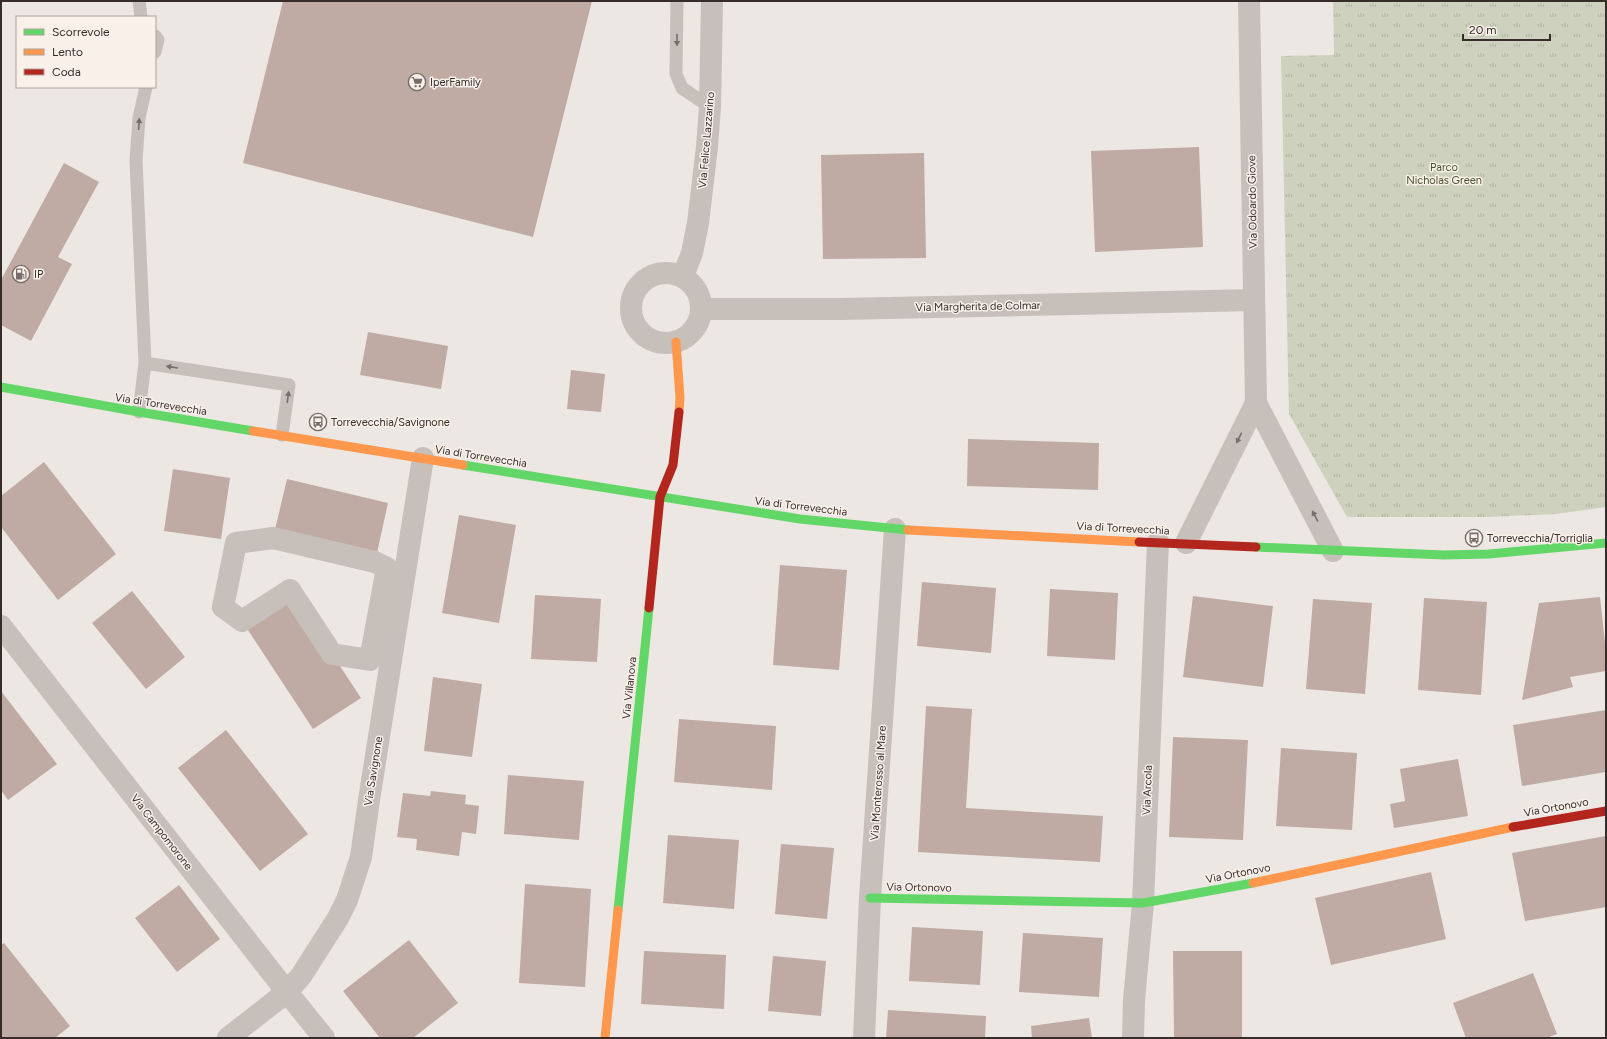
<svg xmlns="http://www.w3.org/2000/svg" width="1607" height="1039" viewBox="0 0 1607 1039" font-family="Figtree,sans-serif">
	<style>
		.grass { fill: url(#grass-tufts) }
		.building { fill: #bfaaa4 }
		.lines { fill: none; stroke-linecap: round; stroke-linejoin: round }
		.lane { stroke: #c6bfba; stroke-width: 13 }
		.street { stroke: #c6bfba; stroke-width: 22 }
		.fast { stroke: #63d668; stroke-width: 9 }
		.slow { stroke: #ff974d; stroke-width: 9 }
		.jam { stroke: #b3261e; stroke-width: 9 }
		.oneway { fill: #776e6a }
		.labels { text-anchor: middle; stroke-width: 3; stroke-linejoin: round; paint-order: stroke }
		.poi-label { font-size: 11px; fill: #362c29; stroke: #f9f1e9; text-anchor: start }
		.street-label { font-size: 11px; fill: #362c29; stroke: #f9f1e9 }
		.park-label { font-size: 11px; fill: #48532e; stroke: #f9f1e9 }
	</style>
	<defs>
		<pattern id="grass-tufts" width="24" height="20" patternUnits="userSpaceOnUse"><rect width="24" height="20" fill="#ced1bd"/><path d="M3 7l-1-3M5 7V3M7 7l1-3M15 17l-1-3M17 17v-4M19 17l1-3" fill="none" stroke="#b2b4a2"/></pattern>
	</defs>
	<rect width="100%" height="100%" fill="#ece7e2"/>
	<path class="grass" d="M1333,1H1606V507L1556,514L1488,517H1347L1289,414L1281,56L1334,55Z"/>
	<path class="building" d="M283,1H592L533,237L243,163Z
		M1199,147L1203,247L1095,252L1091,151Z
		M924,153L926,258L823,259L821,155Z
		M64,163L99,182L58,257L72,264L31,341L1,325V280Z
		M368,332L448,346L441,389L360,375Z
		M571,370L605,374L601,412L567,409Z
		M968,439L1099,443L1098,490L967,486Z
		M44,462L116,554L58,600L1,527V496Z
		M173,469L230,478L221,539L164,531Z
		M287,479L388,503L375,562L273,538Z
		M459,515L516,525L499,623L442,613Z
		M780,565L847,570L839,670L773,665Z
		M922,582L996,588L991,653L917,646Z
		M1050,589L1118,593L1115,660L1047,656Z
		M290,590L361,698L313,729L242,621Z
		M132,591L185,657L146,689L92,623Z
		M535,595L601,599L597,662L531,659Z
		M1193,596L1273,606L1263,687L1183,677Z
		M1600,597L1606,652V671L1570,677L1573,687L1522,700L1539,603Z
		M1424,598L1487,602L1481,695L1418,690Z
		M1313,599L1372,603L1365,694L1306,689Z
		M433,677L482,684L472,757L424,751Z
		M1,691L57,764L8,800L1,790Z
		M926,706L972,709L966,808L1103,816L1100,862L918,852Z
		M1606,710V772L1522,786L1513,725Z
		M679,719L776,726L772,790L674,782Z
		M226,730L308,834L260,871L178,768Z
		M1173,737L1248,740L1243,840L1169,837Z
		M1281,748L1357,753L1352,830L1276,826Z
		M1458,759L1468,816L1394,828L1390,804L1405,801L1400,769Z
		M508,775L584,781L579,840L504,834Z
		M431,791L466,795L465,804L479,806L476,834L462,832L459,856L416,850L417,839L397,837L403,793L430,796Z
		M668,835L739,840L734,909L663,903Z
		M1606,836V907L1525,921L1512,853Z
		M781,844L834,848L827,919L775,914Z
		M1431,872L1446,939L1331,965L1315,898Z
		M525,884L591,889L585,987L519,983Z
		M179,885L220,939L177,972L135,918Z
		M912,927L983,931L980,985L909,981Z
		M1023,933L1103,938L1099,997L1019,992Z
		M409,940L458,1003L413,1038H380L343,991Z
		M4,943L70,1026L55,1038H1V945Z
		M644,951L726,955L724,1009L641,1004Z
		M1173,951H1242V1038H1174Z
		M773,956L826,961L821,1016L768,1011Z
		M1533,973L1557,1034L1546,1038H1466L1453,1003Z
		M888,1010L986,1016L985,1038H886Z
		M1089,1018L1092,1038H1032L1031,1026Z"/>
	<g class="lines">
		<path class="lane" d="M139,1L141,17
			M677,1L676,74L682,88L710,107
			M155,36L158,40L155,52
			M145,363L289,385L282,435
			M139,412L145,363L136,161L139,118L146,87"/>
		<path class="street" d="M1249,1L1256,403L1333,551
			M631 308a35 35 0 1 1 70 0a35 35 0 1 1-70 0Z
			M683,276L692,253L698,223L707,147L710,107L712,1
			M702,309H841L1254,300
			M273,538L375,562L387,568L370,660L332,654L290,590L242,621L223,607L236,543Z
			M1186,543L1256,403
			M1,626L287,992L324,1038
			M228,1038L287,992L301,976L338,918L347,900L361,857L369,800L423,458
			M864,1038L870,898L895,529
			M1133,1038L1134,1000L1143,903L1158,542"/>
		<path class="fast" d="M1,387L139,412L253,431
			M463,465L800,519L908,530
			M1256,547L1444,555L1489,554L1606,543
			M870,898L1143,903L1253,883
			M618,910L649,608"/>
		<path class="slow" d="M676,342L680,398L679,412
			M253,431L463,465
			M908,530L1139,542
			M1253,883L1513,827
			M605,1038L618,910"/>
		<path class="jam" d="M1139,542L1256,547
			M649,608L660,497L673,465L679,412
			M1513,827L1606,811"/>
	</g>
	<defs><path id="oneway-solid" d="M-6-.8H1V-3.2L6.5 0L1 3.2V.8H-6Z"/></defs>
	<g class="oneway">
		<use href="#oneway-solid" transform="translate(677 40) rotate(90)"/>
		<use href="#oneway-solid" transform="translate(139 124) rotate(-86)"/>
		<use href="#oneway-solid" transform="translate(172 367) rotate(-171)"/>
		<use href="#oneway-solid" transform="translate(288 397) rotate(-82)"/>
		<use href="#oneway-solid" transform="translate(1239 438) rotate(116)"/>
		<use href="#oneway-solid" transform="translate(1315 516) rotate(-118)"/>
	</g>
	<defs>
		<symbol id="supermarket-ring" viewBox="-11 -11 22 22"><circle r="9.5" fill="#f9f1e9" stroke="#766d6a" stroke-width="1.5"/><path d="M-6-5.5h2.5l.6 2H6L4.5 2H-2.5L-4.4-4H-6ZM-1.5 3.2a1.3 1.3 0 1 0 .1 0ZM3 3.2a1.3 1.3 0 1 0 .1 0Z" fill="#766d6a"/></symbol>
		<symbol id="fuel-ring" viewBox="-11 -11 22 22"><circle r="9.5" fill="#f9f1e9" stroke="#766d6a" stroke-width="1.5"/><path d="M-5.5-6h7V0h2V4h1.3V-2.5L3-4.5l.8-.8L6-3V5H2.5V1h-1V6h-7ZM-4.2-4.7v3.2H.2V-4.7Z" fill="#766d6a"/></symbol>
		<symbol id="bus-ring" viewBox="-11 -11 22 22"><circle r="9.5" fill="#f9f1e9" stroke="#766d6a" stroke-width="1.5"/><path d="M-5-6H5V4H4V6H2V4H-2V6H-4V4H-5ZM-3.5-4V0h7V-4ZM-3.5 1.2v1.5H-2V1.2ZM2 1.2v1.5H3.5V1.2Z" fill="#766d6a"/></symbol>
	</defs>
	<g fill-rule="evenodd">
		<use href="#supermarket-ring" x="407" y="72" width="20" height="20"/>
		<use href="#fuel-ring" x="11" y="264" width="20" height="20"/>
		<use href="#bus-ring" x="308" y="412" width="20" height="20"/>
		<use href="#bus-ring" x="1464" y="528" width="20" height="20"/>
	</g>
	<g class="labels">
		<g class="poi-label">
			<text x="430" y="86">IperFamily</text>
			<text x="34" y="278">IP</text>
			<text x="331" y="426">Torrevecchia/Savignone</text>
			<text x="1487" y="542">Torrevecchia/Torriglia</text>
		</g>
		<g class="street-label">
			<text transform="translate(706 140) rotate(-85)" y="4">Via Felice Lazzarino</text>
			<text transform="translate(1252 202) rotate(-91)" y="4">Via Odoardo Giove</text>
			<text transform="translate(978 306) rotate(-1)" y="4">Via Margherita de Colmar</text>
			<text transform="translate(161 404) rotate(9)" y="4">Via di Torrevecchia</text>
			<text transform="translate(481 456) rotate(9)" y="4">Via di Torrevecchia</text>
			<text transform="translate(801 506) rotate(7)" y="4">Via di Torrevecchia</text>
			<text transform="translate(1123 528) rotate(3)" y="4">Via di Torrevecchia</text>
			<text transform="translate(629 688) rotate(-84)" y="4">Via Villanova</text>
			<text transform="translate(373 771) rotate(-81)" y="4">Via Savignone</text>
			<text transform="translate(878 783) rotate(-86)" y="4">Via Monterosso al Mare</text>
			<text transform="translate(1147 790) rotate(-88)" y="4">Via Arcola</text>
			<text transform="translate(1556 807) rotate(-10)" y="4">Via Ortonovo</text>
			<text transform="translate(162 832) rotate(52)" y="4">Via Campomorone</text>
			<text transform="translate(1238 873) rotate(-11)" y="4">Via Ortonovo</text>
			<text transform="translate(919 887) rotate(1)" y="4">Via Ortonovo</text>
		</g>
		<g class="park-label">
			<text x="1444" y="171">Parco<tspan x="1444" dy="13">Nicholas Green</tspan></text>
		</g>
	</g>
	<rect width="1607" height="1039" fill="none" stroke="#362c29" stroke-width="4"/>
	<rect x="16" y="16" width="140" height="72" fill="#f9f1e9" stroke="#aba29c"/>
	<rect x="24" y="29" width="20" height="6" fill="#63d668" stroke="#aba29c"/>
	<text x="52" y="36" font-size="12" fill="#362c29">Scorrevole</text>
	<rect x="24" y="49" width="20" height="6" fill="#ff974d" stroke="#aba29c"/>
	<text x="52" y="56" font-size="12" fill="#362c29">Lento</text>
	<rect x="24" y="69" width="20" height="6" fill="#b3261e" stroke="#aba29c"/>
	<text x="52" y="76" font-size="12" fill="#362c29">Coda</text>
	<path d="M1463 34v6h87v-6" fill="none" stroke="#362c29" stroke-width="2"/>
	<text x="1469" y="34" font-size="12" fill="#362c29" stroke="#f9f1e9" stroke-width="3" paint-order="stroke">20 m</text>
</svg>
